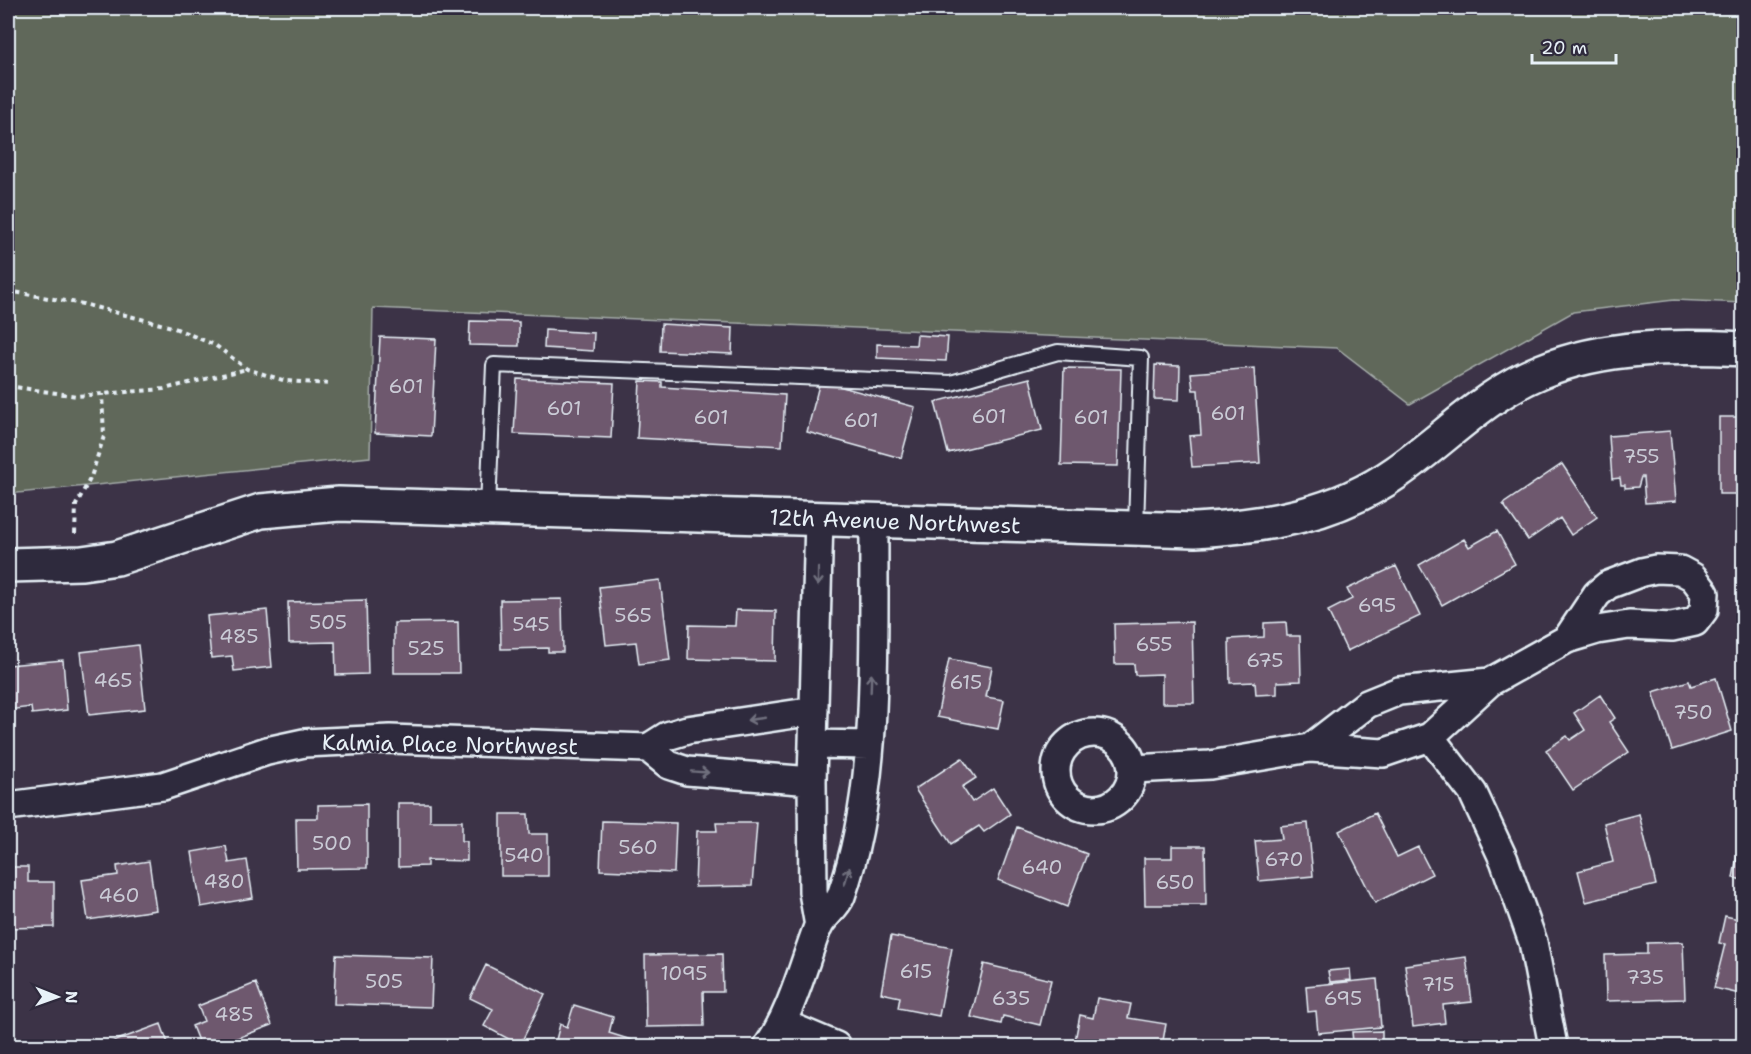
<svg xmlns="http://www.w3.org/2000/svg" width="1751" height="1054" viewBox="0 0 1751 1054" font-family="'Shantell Sans',sans-serif">
	<style>
		.green { fill: #61675a; stroke: #a4aca9; stroke-width: 1.5 }
		.building { fill: #6e596e; stroke: #e8f1f8; stroke-width: 1.5 }
		.lines { fill: none; stroke-linecap: round; stroke-linejoin: round }
		.service-casing { stroke: #e8f1f8; stroke-width: 18 }
		.minor-casing { stroke: #e8f1f8; stroke-width: 32 }
		.tertiary-casing { stroke: #e8f1f8; stroke-width: 38 }
		.path { stroke: #e8f1f8; stroke-width: 4; stroke-dasharray: 4.5 4.5; stroke-linecap: butt }
		.service { stroke: #2f2a3d; stroke-width: 14 }
		.minor { stroke: #2f2a3d; stroke-width: 27 }
		.tertiary { stroke: #2f2a3d; stroke-width: 33 }
		.oneway { stroke: #70707e }
		.labels { text-anchor: middle; stroke-width: 4.5; stroke-linejoin: round; paint-order: stroke }
		.number-label { font-size: 20px; fill: #cacbd6 }
		.street-label { font-size: 22px; fill: #e8f1f8; stroke: #2f2a3d }
	</style>
	<rect width="100%" height="100%" fill="#3c3347"/>
	<filter id="ink" filterUnits="userSpaceOnUse"><feTurbulence type="fractalNoise" baseFrequency=".0167" numOctaves="2"/><feDisplacementMap in="SourceGraphic" scale="12" xChannelSelector="R" yChannelSelector="G"/><feConvolveMatrix kernelMatrix="1 2 1 2 8 2 1 2 1" color-interpolation-filters="sRGB"/></filter>
	<g filter="url(#ink)">
		<path class="green" d="M8,8H1743V303L1674,300L1573,312L1410,404L1337,348L373,308L370,457L8,494Z"/>
		<path class="building" d="M470,321L519,322V346L469,345Z
			M661,324L733,328L732,354L660,351Z
			M545,330L594,333L593,351L544,348Z
			M917,335L948,337L946,361L877,358V344L916,345Z
			M380,337L436,339L431,436L375,433Z
			M1155,365L1180,366L1179,400L1154,399Z
			M1064,368L1121,369L1118,466L1061,465Z
			M1254,368L1260,463L1192,467L1189,436L1201,435L1198,390H1193L1191,373Z
			M1030,378L1042,430L948,453L935,402Z
			M517,379L614,383L611,438L514,434Z
			M640,381L662,382V387L785,395L782,446L637,438Z
			M820,381L915,407L901,458L807,432Z
			M1719,417H1744V494H1719Z
			M1670,431L1676,501L1645,503L1643,477H1641L1638,487L1625,488V485H1621L1620,478L1612,479L1609,436Z
			M1562,464L1597,517L1571,535L1560,518L1528,540L1503,504Z
			M1497,531L1515,564L1442,605L1419,565L1464,539L1469,547Z
			M1396,566L1420,616L1347,651L1328,611L1352,599L1347,589Z
			M660,580L670,660L639,664L636,642L606,645L599,587Z
			M562,599L563,652H548V648L501,649L500,600Z
			M366,600L368,674L336,675L335,642L289,643L288,602Z
			M267,610L272,667L234,671L232,656L211,658L207,616Z
			M736,610L776,611L775,661L688,659L689,625L735,626Z
			M458,622L459,673H394V623Z
			M1192,622L1194,703H1162V674L1135,675L1134,664H1115L1114,624Z
			M1286,622L1287,636H1300L1301,681L1277,682V694L1256,695L1255,682L1230,683L1229,639L1264,637V623Z
			M138,645L145,709L89,715L81,652Z
			M949,659L992,667L986,697L1004,700L998,729L937,717Z
			M63,660L67,710L32,714L31,707L8,710V665Z
			M1716,678L1732,731L1672,750L1653,692L1689,681L1691,686Z
			M1600,695L1615,718L1609,722L1629,752L1573,790L1546,750L1567,736L1570,740L1585,730L1574,713Z
			M962,758L976,778L962,787L972,802L993,788L1010,814L984,832L979,826L951,844L915,789Z
			M398,803H430V821H462V841H467V861L427,860V866L398,867Z
			M367,804V868L297,869L296,818H318V805Z
			M1375,813L1397,857L1418,847L1432,874L1375,903L1339,831Z
			M501,814H528L529,834H548V876H501Z
			M1639,814L1656,885L1586,902L1578,871L1613,862L1604,823Z
			M602,821L676,823L674,873L600,870Z
			M716,823H757L752,886L695,887L697,831H717Z
			M1308,823L1313,876L1259,881L1255,841L1282,839L1280,826Z
			M1017,827L1087,854L1067,907L998,880Z
			M226,846L229,863L247,860L253,898L201,907L192,852Z
			M1172,846H1205L1206,905H1145L1144,858H1172Z
			M1739,846L1744,847V880L1733,878Z
			M149,861L156,910L88,920L82,880L118,875L117,866Z
			M8,867H28V882H54V927L8,928Z
			M1725,916L1744,920V995L1714,988L1725,944L1719,943Z
			M891,936L952,948L939,1016L898,1008L900,997L881,993Z
			M1683,942L1685,999L1606,1001L1605,955L1647,954V943Z
			M722,954L723,992H703L704,1026L646,1027L645,955Z
			M336,955L433,958L431,1007L334,1004Z
			M1466,957L1472,1002L1443,1005L1445,1023L1413,1027L1405,965Z
			M984,964L1051,980L1040,1025L1003,1016L1001,1024L971,1017Z
			M486,965L545,994L520,1045L484,1026L493,1009L470,998Z
			M1350,969L1351,980L1330,982L1328,971Z
			M1377,979L1381,1027L1318,1033L1316,1011L1308,1012L1306,986Z
			M256,983L272,1025L235,1039L237,1046H200L192,1026L204,1021L198,1006Z
			M1097,998L1131,1004L1128,1018L1166,1024L1162,1046H1074L1080,1015L1093,1018Z
			M574,1005L613,1017L609,1033L641,1043L640,1046H563L555,1044L560,1024L567,1027Z
			M161,1024L169,1046H101Z
			M1382,1031V1041L1353,1042L1352,1032Z"/>
		<g class="lines">
			<defs>
				<path id="service" d="M488,507L494,365L951,383L1058,352L1141,358L1136,528"/>
				<path id="minor" d="M1490,682L1399,691L1367,704L1310,748L1383,753L1430,737L1490,682L1567,639L1597,630L1629,625L1672,627L1695,622L1704,610L1705,593L1693,577L1680,570L1656,569L1642,572L1608,585L1597,594L1567,639
					M1056 771a38 38 0 1 1 76 0a38 38 0 1 1-76 0Z
					M1430,737L1473,793L1504,860L1533,942L1553,1046
					M813,744L869,745
					M648,748L669,765L687,771L812,781
					M1133,769L1210,765L1310,748
					M8,806L163,786L267,751L304,743L390,739L648,748L667,736L687,730L814,711
					M819,926L813,892L812,781L819,518
					M784,1024L836,1046
					M768,1046C792,1011 802,969 817,929C822,917 836,908 841,896C881,783 873,639 874,520"/>
				<path id="tertiary" d="M8,565L82,563L117,558L261,511L339,504L1195,530C1267,526 1336,515 1397,472C1446,438 1485,394 1542,371C1605,345 1676,346 1744,349"/>
			</defs>
			<use href="#service" class="service-casing"/>
			<use href="#minor" class="minor-casing"/>
			<use href="#tertiary" class="tertiary-casing"/>
			<path class="path" d="M8,291L83,304L172,327L215,345L247,369L286,381L331,384
				M8,386L77,396L164,389L247,369
				M75,534L76,505L91,477L104,436L102,394"/>
			<use href="#service" class="service"/>
			<use href="#minor" class="minor"/>
			<use href="#tertiary" class="tertiary"/>
		</g>
		<defs><path id="oneway-shaft" d="M-6 0H5M1.5-3L5.5 0L1.5 3" fill="none" stroke-width="1.6" stroke-linecap="round" stroke-linejoin="round" transform="scale(1.5)"/></defs>
		<g class="oneway">
			<use href="#oneway-shaft" transform="translate(818 577) rotate(91)"/>
			<use href="#oneway-shaft" transform="translate(871 683) rotate(-88)"/>
			<use href="#oneway-shaft" transform="translate(756 719) rotate(172)"/>
			<use href="#oneway-shaft" transform="translate(700 772) rotate(4)"/>
			<use href="#oneway-shaft" transform="translate(847 876) rotate(-73)"/>
		</g>
	</g>
	<g class="labels">
		<g class="number-label">
			<text x="406" y="393">601</text>
			<text x="564" y="415">601</text>
			<text x="1228" y="420">601</text>
			<text x="989" y="423">601</text>
			<text x="711" y="424">601</text>
			<text x="1091" y="424">601</text>
			<text x="861" y="427">601</text>
			<text x="1641" y="463">755</text>
			<text x="1377" y="612">695</text>
			<text x="633" y="622">565</text>
			<text x="328" y="629">505</text>
			<text x="531" y="631">545</text>
			<text x="239" y="643">485</text>
			<text x="1154" y="651">655</text>
			<text x="426" y="655">525</text>
			<text x="1265" y="667">675</text>
			<text x="113" y="687">465</text>
			<text x="966" y="689">615</text>
			<text x="1693" y="719">750</text>
			<text x="332" y="850">500</text>
			<text x="638" y="854">560</text>
			<text x="524" y="862">540</text>
			<text x="1284" y="866">670</text>
			<text x="1042" y="874">640</text>
			<text x="224" y="888">480</text>
			<text x="1175" y="889">650</text>
			<text x="119" y="902">460</text>
			<text x="916" y="978">615</text>
			<text x="684" y="980">1095</text>
			<text x="1645" y="984">735</text>
			<text x="384" y="988">505</text>
			<text x="1438" y="991">715</text>
			<text x="1011" y="1005">635</text>
			<text x="1343" y="1005">695</text>
			<text x="234" y="1021">485</text>
		</g>
		<g class="street-label">
			<text transform="translate(895 521) rotate(2)" y="8">12th Avenue Northwest</text>
			<text transform="translate(450 744) rotate(1)" y="8">Kalmia Place Northwest</text>
		</g>
	</g>
	<rect width="1751" height="1054" fill="none" stroke="#2f2a3d" stroke-width="30"/>
	<rect x="15" y="15" width="1721" height="1024" fill="none" stroke="#e8f1f8" stroke-width="2" filter="url(#ink)"/>
	<g transform="translate(57 997) rotate(91)" stroke="#2f2a3d" stroke-width="4.5" paint-order="stroke">
	<path d="M0-4.5L10 22L0 15L-10 22Z" fill="#e8f1f8"/>
	<text y="-9" font-size="16" font-weight="bold" text-anchor="middle" fill="#e8f1f8">N</text>
	</g>
	<path d="M1532 54v9h84v-9" fill="none" stroke="#e8f1f8" stroke-width="3"/>
	<text x="1541" y="54" font-size="18" fill="#e8f1f8" stroke="#2f2a3d" stroke-width="4.5" paint-order="stroke">20 m</text>
</svg>
